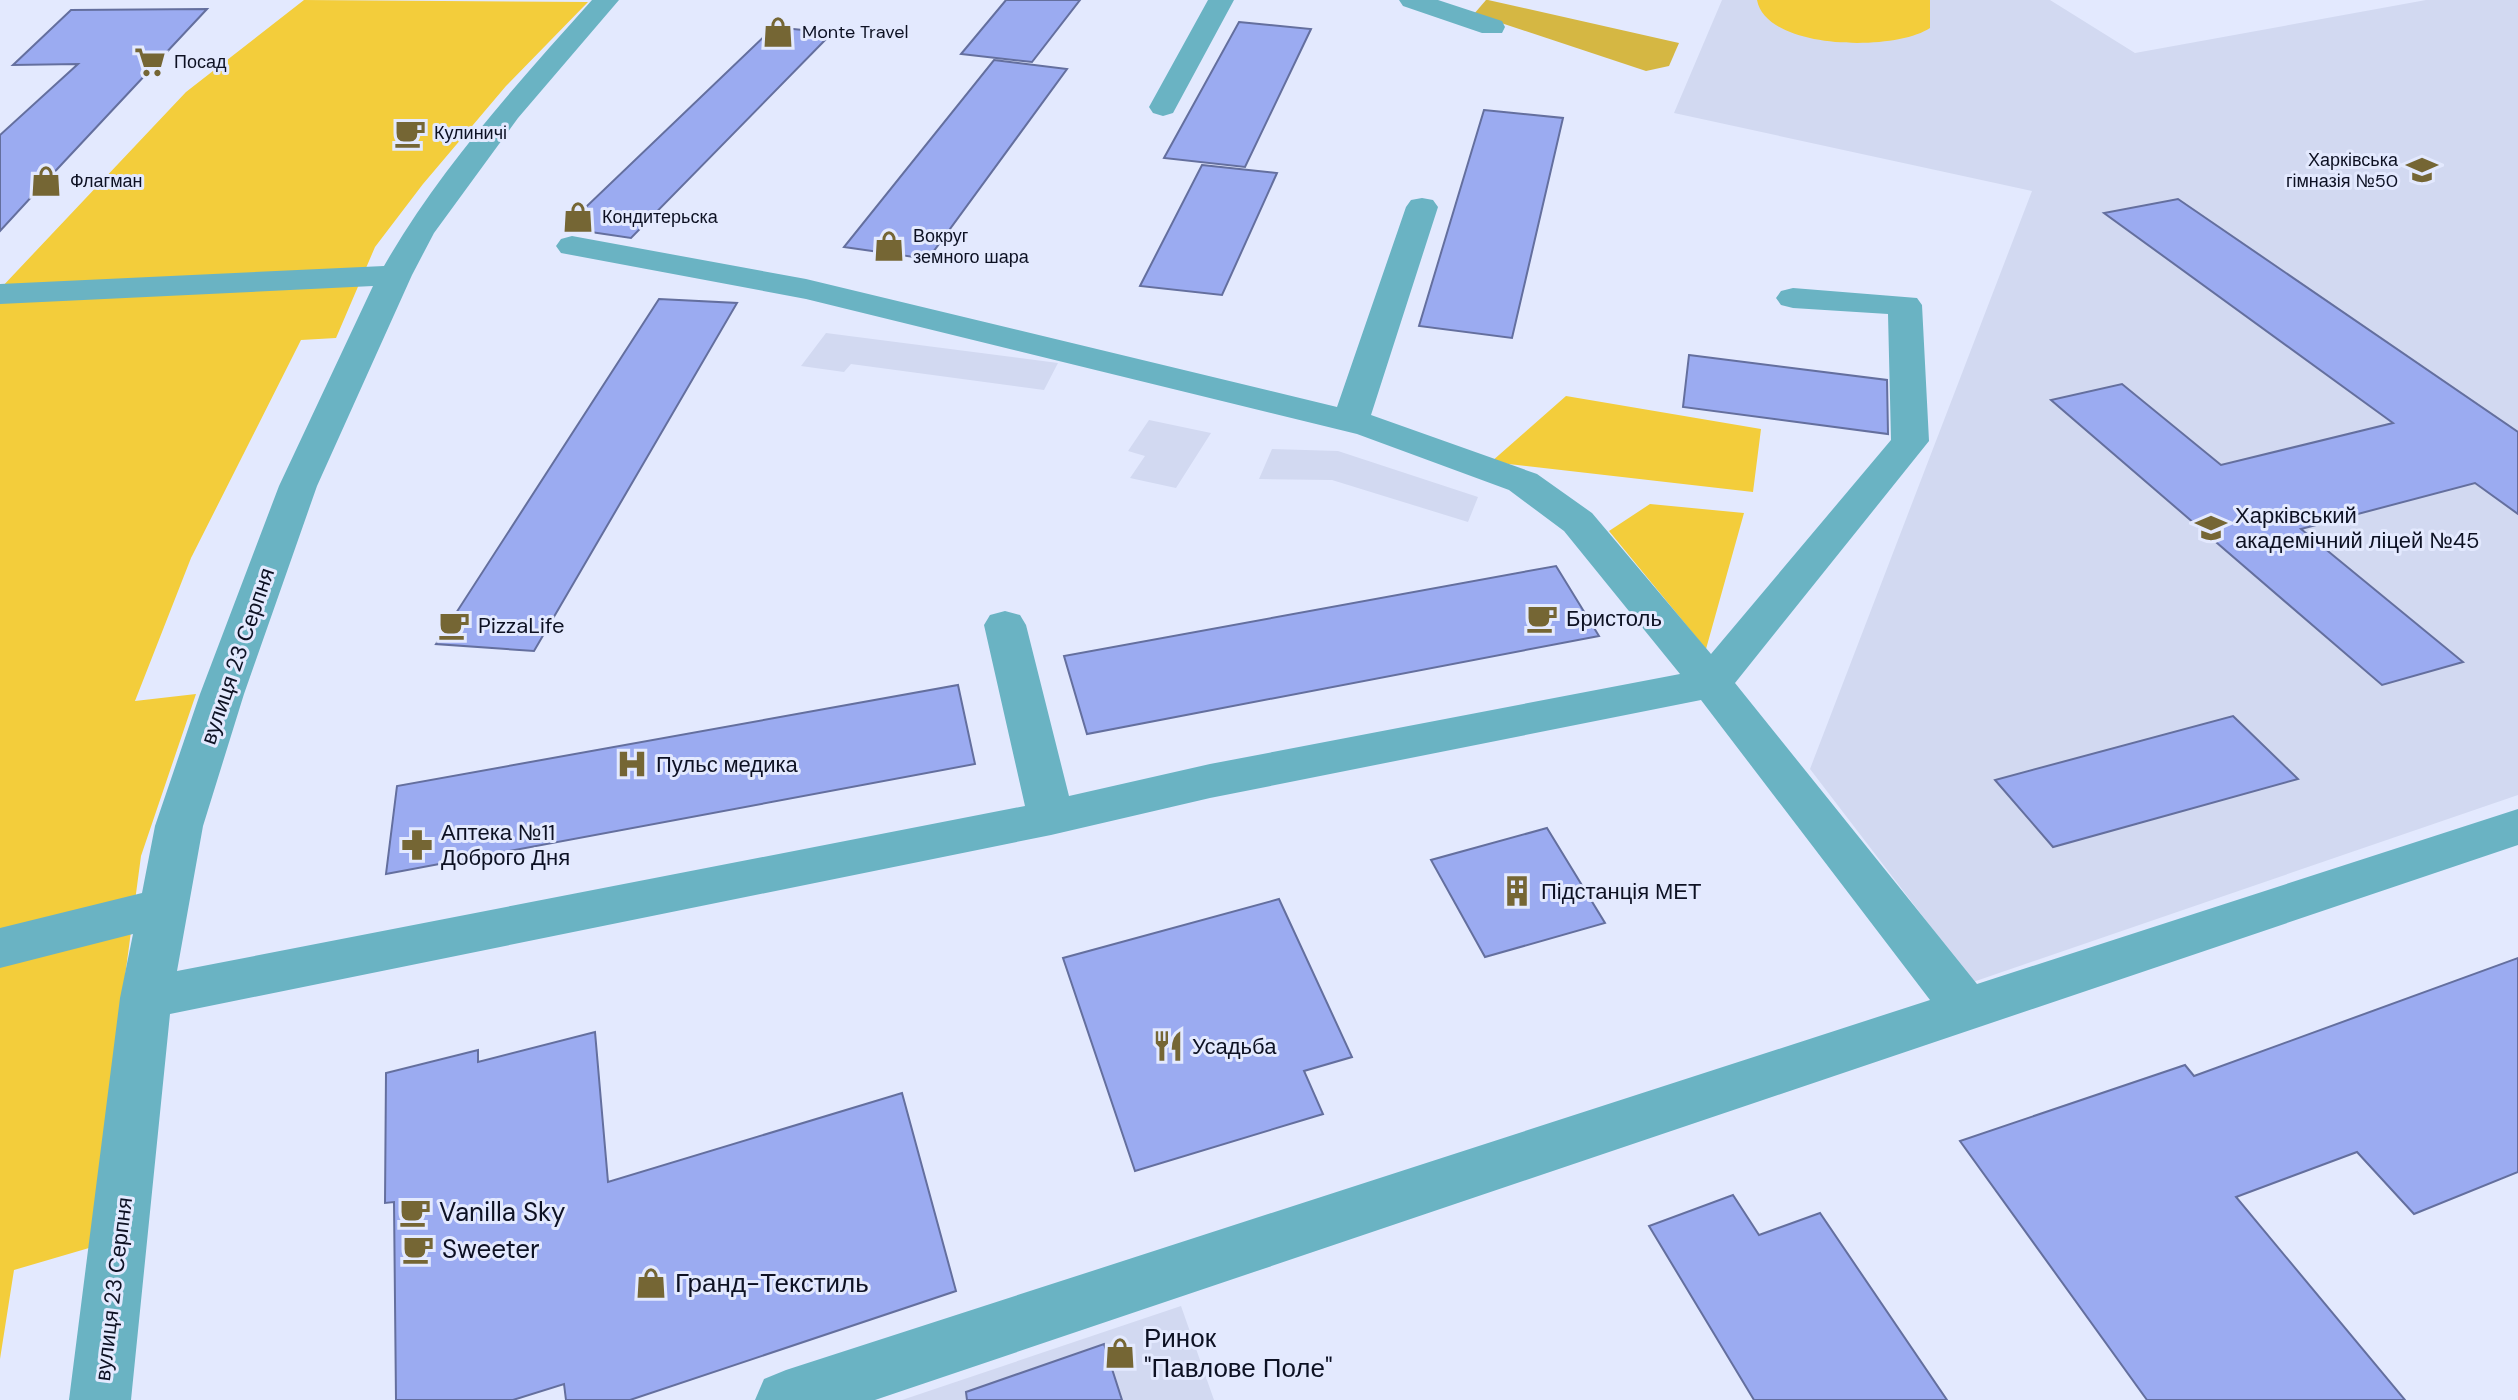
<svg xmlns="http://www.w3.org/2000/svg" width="2518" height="1400" viewBox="0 0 2518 1400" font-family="'DM Sans',sans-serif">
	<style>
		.built { fill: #d2d9f1 }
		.green { fill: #f3cd3b }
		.forest { fill: #d5b743 }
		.building { fill: #9babf1; stroke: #646f9e; stroke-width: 2 }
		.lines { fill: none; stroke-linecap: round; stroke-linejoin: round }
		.minor { fill: #6ab3c3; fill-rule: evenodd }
		.labels { text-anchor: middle; stroke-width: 6; stroke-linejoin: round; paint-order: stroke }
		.far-poi-label { font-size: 18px; fill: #0d1123; stroke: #e3e9fe; text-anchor: start }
		.poi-label { font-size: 22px; fill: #0d1123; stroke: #e3e9fe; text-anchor: start }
		.street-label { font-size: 22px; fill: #0d1123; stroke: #e3e9fe }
		.near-poi-label { font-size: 26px; fill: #0d1123; stroke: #e3e9fe; text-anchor: start }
	</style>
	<rect width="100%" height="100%" fill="#e3e9fe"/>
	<path class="built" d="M1722,0H2050L2135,53L2426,0H2518V795L1973,982L1810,769L2032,191L1674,113Z
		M826,333L1058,363L1044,390L851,364L844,372L801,366Z
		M1149,420L1211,433L1176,488L1130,478L1145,456L1128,451Z
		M1272,449L1338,451L1478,497L1468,522L1332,480L1259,479Z
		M1181,1306L1214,1400H902Z"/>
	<path class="green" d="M304,0L588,2L506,86L423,184L375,247L336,338L301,340L191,558L135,701L196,694L141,856L89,1248L14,1270L0,1359V289L186,92Z
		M1757,0H1930V28C1894,52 1766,50 1757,0Z
		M1566,396L1761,429L1753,492L1491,462Z
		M1650,504L1744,513L1706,649L1609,531Z"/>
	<path class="forest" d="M1486,0H1488L1679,43L1669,66L1646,71L1474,14Z"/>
	<path class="building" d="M1006,0H1080L1032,62L961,54Z
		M207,9L46,181L0,231V135L78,64L13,65L71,10Z
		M1239,22L1311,29L1245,167L1164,158Z
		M774,27L832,33L631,238L564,228Z
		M994,60L1067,69L928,259L844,247Z
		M1484,110L1563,118L1512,338L1419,326Z
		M1202,165L1277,173L1222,295L1140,286Z
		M2178,199L2518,432V514L2475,483L2301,529L2463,662L2382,685L2051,400L2122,384L2221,465L2393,423L2104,213Z
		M659,299L737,303L534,651L436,644Z
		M1689,355L1887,380L1888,434L1683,407Z
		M1556,566L1599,636L1087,734L1064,656Z
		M958,685L975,764L386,874L397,786Z
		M2233,716L2298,779L2053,847L1995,780Z
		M1547,828L1605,923L1485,957L1431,860Z
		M1279,899L1352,1057L1304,1071L1323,1114L1135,1171L1063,958Z
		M2518,958V1172L2414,1214L2357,1152L2236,1197L2405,1400H2147L1960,1141L2185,1065L2194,1076Z
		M595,1032L608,1182L902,1093L956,1291L630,1400H566L564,1384L513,1400H396L394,1202L385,1203L386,1073L478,1050V1062Z
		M1733,1195L1759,1235L1820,1213L1947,1400H1754L1649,1226Z
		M1104,1344L1122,1400H967L966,1392Z"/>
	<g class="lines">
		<path class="minor" d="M592,0H619L518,118L434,233L412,275L317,486L244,694L203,826L177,971L1025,806L984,625L990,615L1005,611L1020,615L1026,625L1069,796L1210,764L1680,674L1564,531L1509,490L1357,434L806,299L561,253L556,246L561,239L572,236L806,279L1337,407L1406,207L1411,200L1422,198L1433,200L1438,207L1371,415L1537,474L1592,513L1711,654L1891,440L1888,314L1793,308L1781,305L1776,298L1781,291L1793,288L1917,298L1922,305L1929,441L1735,683L1977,984L2518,809V845L875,1400H755L764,1379L786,1370L1930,1000L1701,700L1210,798L1051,835L170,1014L131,1400H69L120,998L133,934L0,968V928L142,893L155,826L200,694L279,486L373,286L0,304V284L384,266C440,168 517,84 592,0Z
			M1208,0H1234L1173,113L1163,116L1153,113L1149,107Z
			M1399,0H1438L1502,21L1505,27L1502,33H1482L1403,6Z"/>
	</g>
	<defs>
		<symbol id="shop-bare" viewBox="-9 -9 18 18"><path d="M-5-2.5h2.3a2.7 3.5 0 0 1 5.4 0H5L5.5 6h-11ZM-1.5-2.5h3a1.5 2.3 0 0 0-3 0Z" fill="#756634" stroke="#e3e9fe" stroke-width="2.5" paint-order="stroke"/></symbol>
		<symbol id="supermarket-bare" viewBox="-9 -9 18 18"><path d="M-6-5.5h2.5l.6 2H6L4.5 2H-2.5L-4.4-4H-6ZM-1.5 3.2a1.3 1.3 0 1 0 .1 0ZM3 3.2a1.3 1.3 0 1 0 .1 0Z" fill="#756634" stroke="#e3e9fe" stroke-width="2.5" paint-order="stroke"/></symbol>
		<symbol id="cafe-bare" viewBox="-9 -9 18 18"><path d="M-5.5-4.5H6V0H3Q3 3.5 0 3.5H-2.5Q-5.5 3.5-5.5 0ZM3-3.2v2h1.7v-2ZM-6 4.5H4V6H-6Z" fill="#756634" stroke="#e3e9fe" stroke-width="2.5" paint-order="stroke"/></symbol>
		<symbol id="school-bare" viewBox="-9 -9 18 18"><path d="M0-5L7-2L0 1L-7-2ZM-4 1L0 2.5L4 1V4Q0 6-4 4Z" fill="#756634" stroke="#e3e9fe" stroke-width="2.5" paint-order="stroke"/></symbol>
		<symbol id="hospital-bare" viewBox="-9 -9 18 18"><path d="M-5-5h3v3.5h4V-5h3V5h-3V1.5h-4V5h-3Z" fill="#756634" stroke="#e3e9fe" stroke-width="2.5" paint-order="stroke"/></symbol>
		<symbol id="pharmacy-bare" viewBox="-9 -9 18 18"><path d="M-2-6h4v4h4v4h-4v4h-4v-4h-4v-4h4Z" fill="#756634" stroke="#e3e9fe" stroke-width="2.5" paint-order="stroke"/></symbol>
		<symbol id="building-bare" viewBox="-9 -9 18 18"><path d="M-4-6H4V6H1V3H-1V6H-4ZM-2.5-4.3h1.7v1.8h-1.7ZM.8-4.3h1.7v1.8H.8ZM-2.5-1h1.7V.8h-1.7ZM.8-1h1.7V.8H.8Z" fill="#756634" stroke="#e3e9fe" stroke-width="2.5" paint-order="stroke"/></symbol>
		<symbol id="restaurant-bare" viewBox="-9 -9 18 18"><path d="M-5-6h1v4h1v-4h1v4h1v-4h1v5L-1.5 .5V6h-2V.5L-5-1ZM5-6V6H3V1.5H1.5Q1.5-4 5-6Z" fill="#756634" stroke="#e3e9fe" stroke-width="2.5" paint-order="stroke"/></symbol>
	</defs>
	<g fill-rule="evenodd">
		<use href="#shop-bare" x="756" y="10" width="44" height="44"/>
		<use href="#supermarket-bare" x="128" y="40" width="44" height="44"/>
		<use href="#cafe-bare" x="388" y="111" width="44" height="44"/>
		<use href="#school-bare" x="2400" y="148" width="44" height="44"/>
		<use href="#shop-bare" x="24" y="159" width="44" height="44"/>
		<use href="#shop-bare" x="556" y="195" width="44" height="44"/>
		<use href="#shop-bare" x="867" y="224" width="44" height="44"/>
		<use href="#school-bare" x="2189" y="506" width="44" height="44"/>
		<use href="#cafe-bare" x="1520" y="596" width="44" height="44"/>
		<use href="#cafe-bare" x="432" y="603" width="44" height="44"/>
		<use href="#hospital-bare" x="610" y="742" width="44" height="44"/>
		<use href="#pharmacy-bare" x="395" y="823" width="44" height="44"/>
		<use href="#building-bare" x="1495" y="869" width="44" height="44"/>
		<use href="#restaurant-bare" x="1146" y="1024" width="44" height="44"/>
		<use href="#cafe-bare" x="393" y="1190" width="44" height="44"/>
		<use href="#cafe-bare" x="396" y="1227" width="44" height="44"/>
		<use href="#shop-bare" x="629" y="1261" width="44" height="44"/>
		<use href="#shop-bare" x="1098" y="1331" width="44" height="44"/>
	</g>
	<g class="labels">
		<g class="far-poi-label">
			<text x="802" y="38">Monte Travel</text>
			<text x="174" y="68">Посад</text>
			<text x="434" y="139">Кулиничі</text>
			<text x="2398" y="166" text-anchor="end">Харківська<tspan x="2398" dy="21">гімназія №50</tspan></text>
			<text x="70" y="187">Флагман</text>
			<text x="602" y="223">Кондитерьска</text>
			<text x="913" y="242">Вокруг<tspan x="913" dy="21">земного шара</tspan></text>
		</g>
		<g class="poi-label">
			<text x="2235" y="523">Харківський<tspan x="2235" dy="25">академічний ліцей №45</tspan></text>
			<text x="1566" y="626">Бристоль</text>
			<text x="478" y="633">PizzaLife</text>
			<text x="656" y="772">Пульс медика</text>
			<text x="441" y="840">Аптека №11<tspan x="441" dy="25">Доброго Дня</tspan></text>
			<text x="1541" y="899">Підстанція МЕТ</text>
			<text x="1192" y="1054">Усадьба</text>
		</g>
		<g class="street-label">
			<text transform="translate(237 656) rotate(-71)" y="8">вулиця 23 Серпня</text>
			<text transform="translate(113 1289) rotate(-83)" y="8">вулиця 23 Серпня</text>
		</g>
		<g class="near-poi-label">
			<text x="439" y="1221">Vanilla Sky</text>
			<text x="442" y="1258">Sweeter</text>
			<text x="675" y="1292">Гранд-Текстиль</text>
			<text x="1144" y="1347">Ринок<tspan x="1144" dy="30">"Павлове Поле"</tspan></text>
		</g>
	</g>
</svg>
